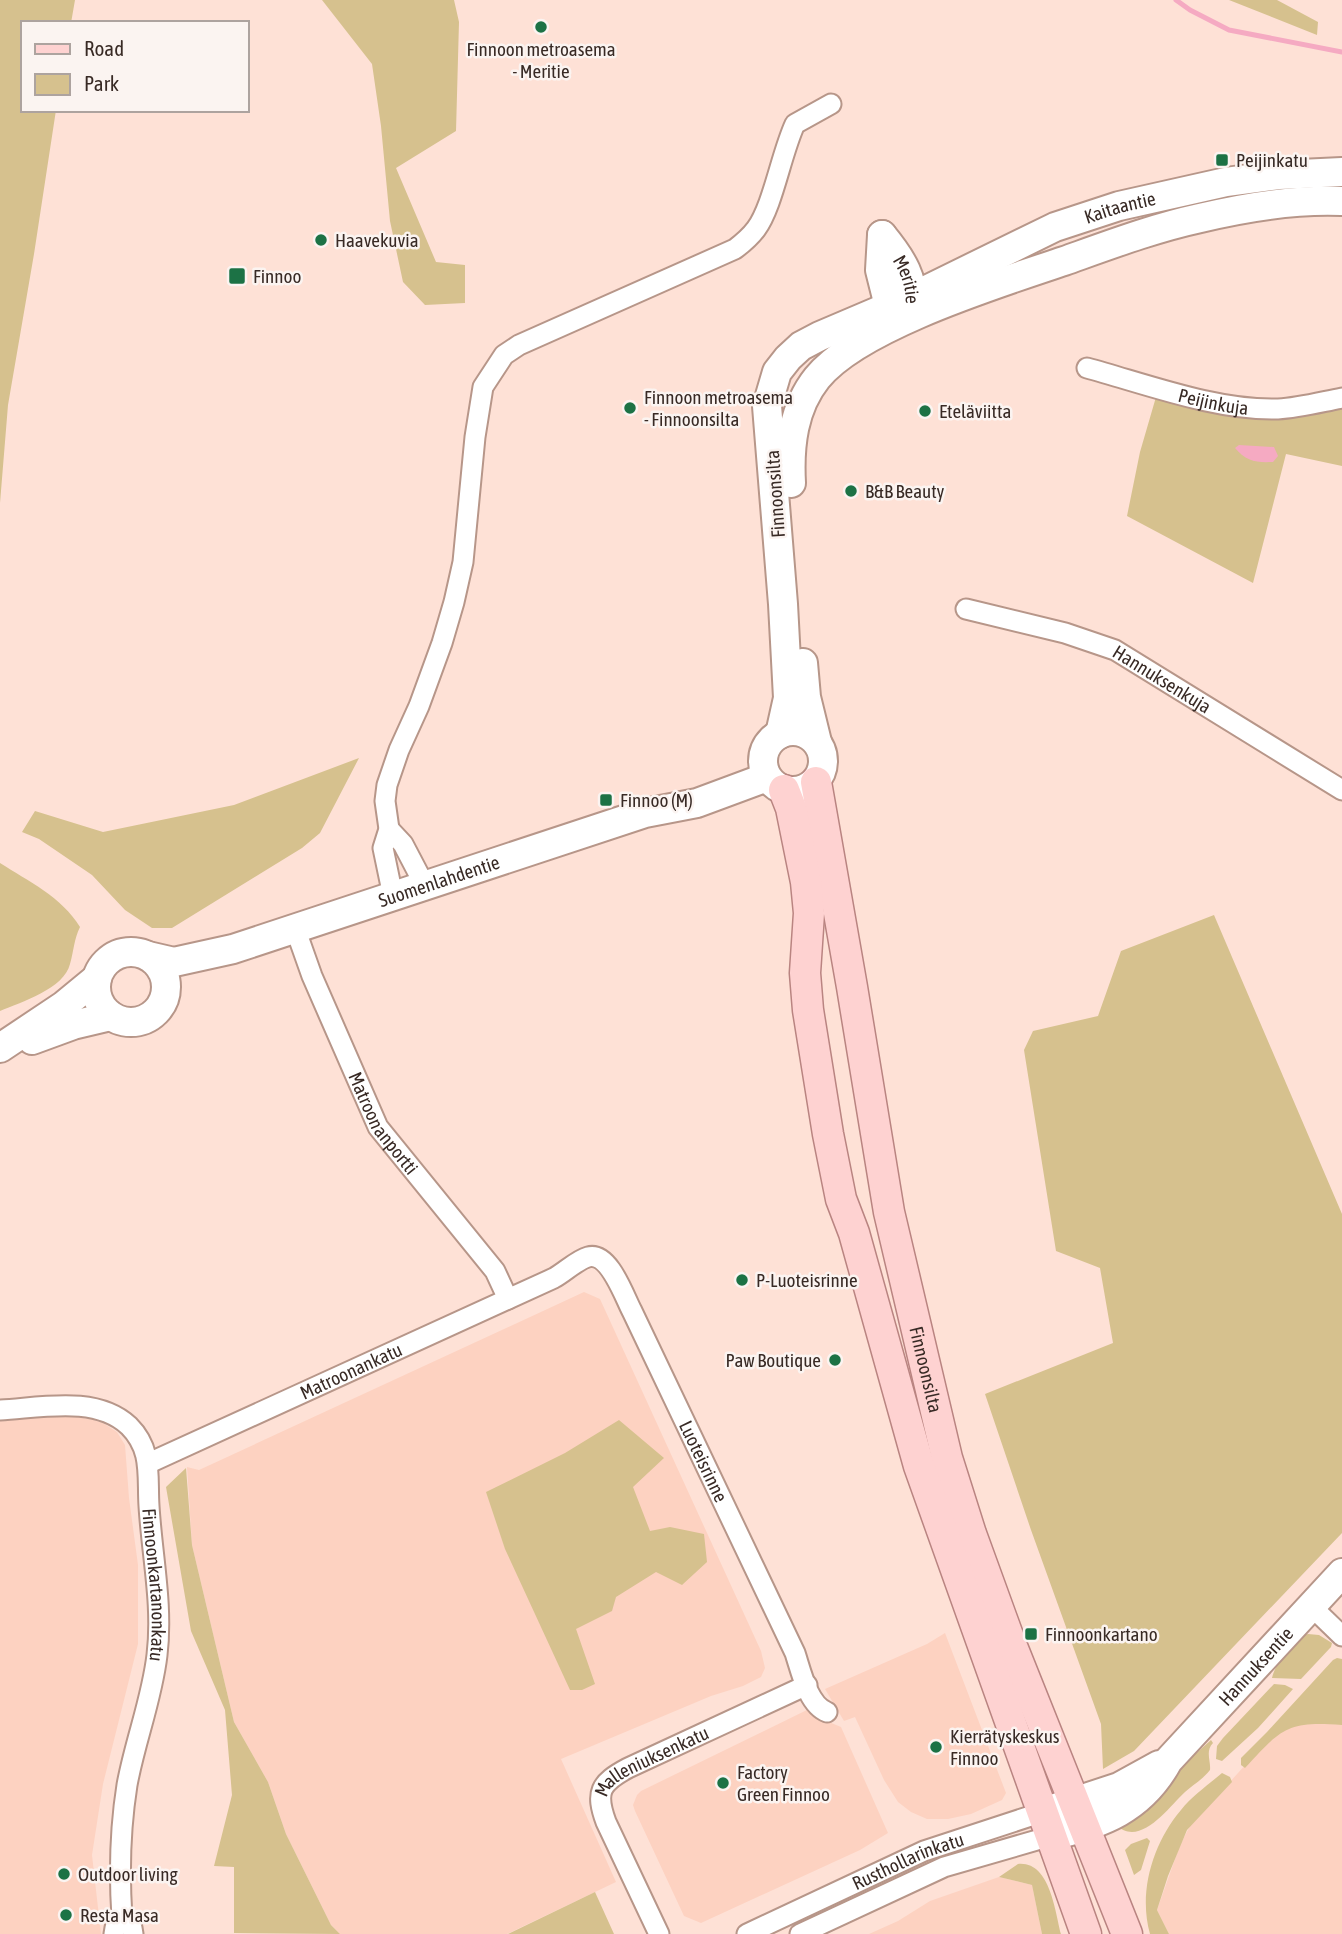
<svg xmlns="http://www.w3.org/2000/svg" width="1342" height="1934" viewBox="0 0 1342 1934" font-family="'Asap Condensed',sans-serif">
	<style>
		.built { fill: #fdd2c1 }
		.green { fill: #d6c18e }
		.water { fill: #f5aac2 }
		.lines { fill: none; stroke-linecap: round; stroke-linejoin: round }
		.stream { stroke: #f5aac2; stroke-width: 5 }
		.street-casing { stroke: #b79689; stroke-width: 23 }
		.secondary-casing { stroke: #b79689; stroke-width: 32 }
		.primary-casing { stroke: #b98481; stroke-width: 33 }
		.street { stroke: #fff; stroke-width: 19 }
		.secondary { stroke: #fff; stroke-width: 28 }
		.primary { stroke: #fed2d1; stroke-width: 30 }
		.poi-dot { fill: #1c7245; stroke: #fbf4f1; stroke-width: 2.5 }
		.labels { text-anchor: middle; stroke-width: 5; stroke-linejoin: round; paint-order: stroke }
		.poi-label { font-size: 19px; fill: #382a25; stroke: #fbf4f1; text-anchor: start }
		.street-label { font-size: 19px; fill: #382a25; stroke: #fbf4f1 }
	</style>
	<rect width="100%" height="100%" fill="#fee1d6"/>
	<path class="built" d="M584,1292L600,1299L761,1651L765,1668L761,1677L743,1686L711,1696L561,1759L616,1882L507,1934H340L331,1925L286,1834L268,1782L234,1722L192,1545L187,1467L199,1470Z
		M0,1417H78L94,1420L103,1423L117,1432L125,1445L129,1498L138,1565V1644L103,1784L92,1855L101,1934H0Z
		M945,1633L1006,1793L1002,1800L971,1814L948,1819H927L911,1812L898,1802L884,1780L855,1717L844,1721L825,1689L927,1644Z
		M1342,1667V1934H1169L1157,1910L1180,1845L1190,1826L1324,1678Z
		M809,1709L824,1720L841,1727L888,1833L860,1850L701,1923L684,1916L635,1811L633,1805L637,1795L641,1791Z
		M999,1877L1032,1885L1042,1934H869L898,1921L930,1901Z"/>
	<path class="green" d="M0,0H75L71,23H23V110H56L34,254L8,405L0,503Z
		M322,0H454L459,22L456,131L396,168L436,262L465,265V303L425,305L403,282L390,221L381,126L372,64Z
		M1229,0H1277L1318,22L1317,35Z
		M1156,397L1227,415L1271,420L1342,408V466L1286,454L1253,583L1127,516L1140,452Z
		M359,758L320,833L302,848L172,928H152L125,910L92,875L39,839L22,832L35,811L103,832L234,805Z
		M0,863C28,881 62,897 80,927C74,939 74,950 70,964C64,989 21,1002 0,1011Z
		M1214,915L1342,1214V1533L1134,1751L1103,1769L1101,1724L1031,1530L985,1394L1113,1343L1100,1268L1056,1251L1024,1050L1033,1031L1098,1016L1121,951Z
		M619,1420L664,1458L633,1487L650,1531L670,1527L704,1534L707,1562L682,1585L656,1572L616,1597L612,1611L576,1629L595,1684L582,1690H570L505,1549L486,1492L565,1453Z
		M186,1468L192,1545L234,1722L268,1782L286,1834L331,1925L340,1934L234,1933V1867L214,1866L232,1795L225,1710L191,1631L166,1487Z
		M1308,1634L1319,1635L1332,1643L1331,1647L1301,1679L1272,1678C1275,1665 1292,1637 1308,1634Z
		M1337,1658L1342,1659V1725C1287,1721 1282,1728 1245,1768L1241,1765V1758L1267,1732L1333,1660Z
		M1274,1684L1285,1685L1293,1689L1258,1728L1222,1761L1216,1759L1217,1746L1223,1738Z
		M1211,1740L1213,1743C1205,1751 1211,1761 1210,1770C1203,1779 1193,1785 1185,1792C1168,1808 1140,1848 1116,1825Z
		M1222,1773L1230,1777L1232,1782L1187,1830L1168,1876L1157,1910L1169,1934H1150C1138,1892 1153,1843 1181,1810C1192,1796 1208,1785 1222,1773Z
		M1147,1838L1150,1841L1141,1870L1134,1875L1125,1850L1131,1844Z
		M1018,1864C1050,1861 1055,1911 1061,1934H1042L1032,1885L999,1877Z
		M595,1892L614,1934H508Z"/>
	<path class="water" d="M1239,445L1274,447L1278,456L1273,462C1256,463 1246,461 1235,448Z"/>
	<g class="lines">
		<path class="stream" d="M1176,0L1190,10L1229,30L1342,52"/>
		<defs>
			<g id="street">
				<path id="s1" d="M1087,368C1146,384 1217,411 1278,409C1299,408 1321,402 1342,398"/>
				<path id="s2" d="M966,609L1065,633L1115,650L1342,790"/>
				<path d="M389,829L403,844L425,886"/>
				<path d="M393,896L383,848L389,829L385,801L387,785L399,750L419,706L442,643L454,602L463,562L475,437L483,387L504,355L519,345L735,249C743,243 750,237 756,229C773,206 781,154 795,124L831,104"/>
				<path id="s3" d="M295,928L312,976L378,1127L495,1271L508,1299"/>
				<path id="s4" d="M0,1410C40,1408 96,1395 129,1426C153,1450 147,1476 149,1506C152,1556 163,1605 157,1655C152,1699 135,1741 127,1785C120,1829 119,1873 122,1918L132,1928L133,1934"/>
				<path id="s5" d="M149,1463L554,1278C565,1272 577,1260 588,1257C609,1251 624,1296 632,1311L795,1653C801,1671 808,1705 827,1712"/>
				<path d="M1311,1606L1342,1636"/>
				<path d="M114,1934L115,1928L122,1918"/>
				<path id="s6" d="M659,1934L606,1822C595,1792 600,1783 628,1768L807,1685"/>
				<path id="s7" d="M747,1934L924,1851L1043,1812"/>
				<path d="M800,1934L944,1867L1051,1836"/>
			</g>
			<g id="secondary">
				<path d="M882,235L880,270L889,306L906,315"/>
				<path id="s8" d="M882,235C901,258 916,280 912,312"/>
				<path d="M791,483C789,446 793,408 817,378C859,326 999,283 1064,261C1109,245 1154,228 1200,218C1246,207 1295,199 1342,201"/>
				<path d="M803,663L806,697L817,742"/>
				<circle cx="793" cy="761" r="30"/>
				<path id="s9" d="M780,734L788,698L783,604L767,406L777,372L788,358L801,346L820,336L914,296L1055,227L1119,206L1226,182L1279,175L1342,172"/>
				<circle cx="131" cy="987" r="35"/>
				<path id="s10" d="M148,956L174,962L233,949L645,813L697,803L767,777"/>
				<path d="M32,1040L73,1025L111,1016"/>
				<path d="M0,1048L63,1006L97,978"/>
				<path d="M1043,1812L1119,1787L1159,1765"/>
				<path id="s11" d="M1051,1836C1102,1824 1142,1809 1168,1761L1342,1573"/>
			</g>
			<g id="primary">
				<path id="s12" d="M816,782L852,987L889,1212L947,1458L971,1534L1011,1644L1127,1934"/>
				<path d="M784,790L791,808L806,882L809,913L805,973L808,1010L828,1134L841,1199L854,1233L919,1466L1086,1934"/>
			</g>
		</defs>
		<use href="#street" class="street-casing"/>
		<use href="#secondary" class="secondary-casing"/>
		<use href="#primary" class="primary-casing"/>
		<use href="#street" class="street"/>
		<use href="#secondary" class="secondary"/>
		<use href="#primary" class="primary"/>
	</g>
	<g class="poi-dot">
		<circle cx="541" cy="27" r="7"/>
		<rect x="1215" y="153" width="14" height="14" rx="3.5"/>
		<circle cx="321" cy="240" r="7"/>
		<rect x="228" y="267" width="18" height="18" rx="3.5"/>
		<circle cx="630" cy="408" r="7"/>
		<circle cx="925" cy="411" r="7"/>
		<circle cx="851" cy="491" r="7"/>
		<rect x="599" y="793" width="14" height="14" rx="3.5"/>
		<circle cx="742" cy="1280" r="7"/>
		<circle cx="835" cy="1360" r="7"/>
		<rect x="1024" y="1627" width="14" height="14" rx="3.5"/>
		<circle cx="936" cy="1747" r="7"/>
		<circle cx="723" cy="1783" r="7"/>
		<circle cx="64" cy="1874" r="7"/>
		<circle cx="66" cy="1915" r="7"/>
	</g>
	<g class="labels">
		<g class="poi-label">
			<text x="541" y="56" text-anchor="middle">Finnoon metroasema<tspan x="541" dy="22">- Meritie</tspan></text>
			<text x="1236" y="167">Peijinkatu</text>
			<text x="335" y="247">Haavekuvia</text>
			<text x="253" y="283">Finnoo</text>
			<text x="644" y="404">Finnoon metroasema<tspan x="644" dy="22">- Finnoonsilta</tspan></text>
			<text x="939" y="418">Eteläviitta</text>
			<text x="865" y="498">B&amp;B Beauty</text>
			<text x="620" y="807">Finnoo (M)</text>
			<text x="756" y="1287">P-Luoteisrinne</text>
			<text x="821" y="1367" text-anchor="end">Paw Boutique</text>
			<text x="1045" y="1641">Finnoonkartano</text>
			<text x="950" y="1743">Kierrätyskeskus<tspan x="950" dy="22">Finnoo</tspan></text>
			<text x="737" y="1779">Factory<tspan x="737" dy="22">Green Finnoo</tspan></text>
			<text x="78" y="1881">Outdoor living</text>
			<text x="80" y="1922">Resta Masa</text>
		</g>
		<g class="street-label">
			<text dy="7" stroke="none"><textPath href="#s9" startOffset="749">Kaitaantie</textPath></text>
			<text dy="7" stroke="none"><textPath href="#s8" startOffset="52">Meritie</textPath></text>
			<text dy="7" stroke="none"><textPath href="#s1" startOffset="131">Peijinkuja</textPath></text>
			<text transform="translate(775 494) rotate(-94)" y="7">Finnoonsilta</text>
			<text dy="7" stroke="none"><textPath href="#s2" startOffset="210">Hannuksenkuja</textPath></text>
			<text dy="7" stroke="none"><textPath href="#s10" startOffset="304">Suomenlahdentie</textPath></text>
			<text dy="7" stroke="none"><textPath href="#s3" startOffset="215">Matroonanportti</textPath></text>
			<text dy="7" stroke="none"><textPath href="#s12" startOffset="598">Finnoonsilta</textPath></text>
			<text dy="7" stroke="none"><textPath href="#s5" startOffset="222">Matroonankatu</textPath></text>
			<text dy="7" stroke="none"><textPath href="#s5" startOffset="726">Luoteisrinne</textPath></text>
			<text dy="7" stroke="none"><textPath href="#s4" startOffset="298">Finnoonkartanonkatu</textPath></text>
			<text dy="7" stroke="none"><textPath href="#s11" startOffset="273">Hannuksentie</textPath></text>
			<text dy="7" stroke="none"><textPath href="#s6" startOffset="215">Malleniuksenkatu</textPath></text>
			<text dy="7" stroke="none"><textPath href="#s7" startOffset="177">Rusthollarinkatu</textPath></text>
		</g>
	</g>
	<rect x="21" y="21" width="228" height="91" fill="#fbf4f1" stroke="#ada39f" stroke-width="2"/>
	<rect x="35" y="44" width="35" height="10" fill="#fed2d1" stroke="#ada39f" stroke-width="2"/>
	<text x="84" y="56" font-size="21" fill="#382a25">Road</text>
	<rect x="35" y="74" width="35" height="21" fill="#d6c18e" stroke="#ada39f" stroke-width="2"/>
	<text x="84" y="91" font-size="21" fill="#382a25">Park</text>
</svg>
